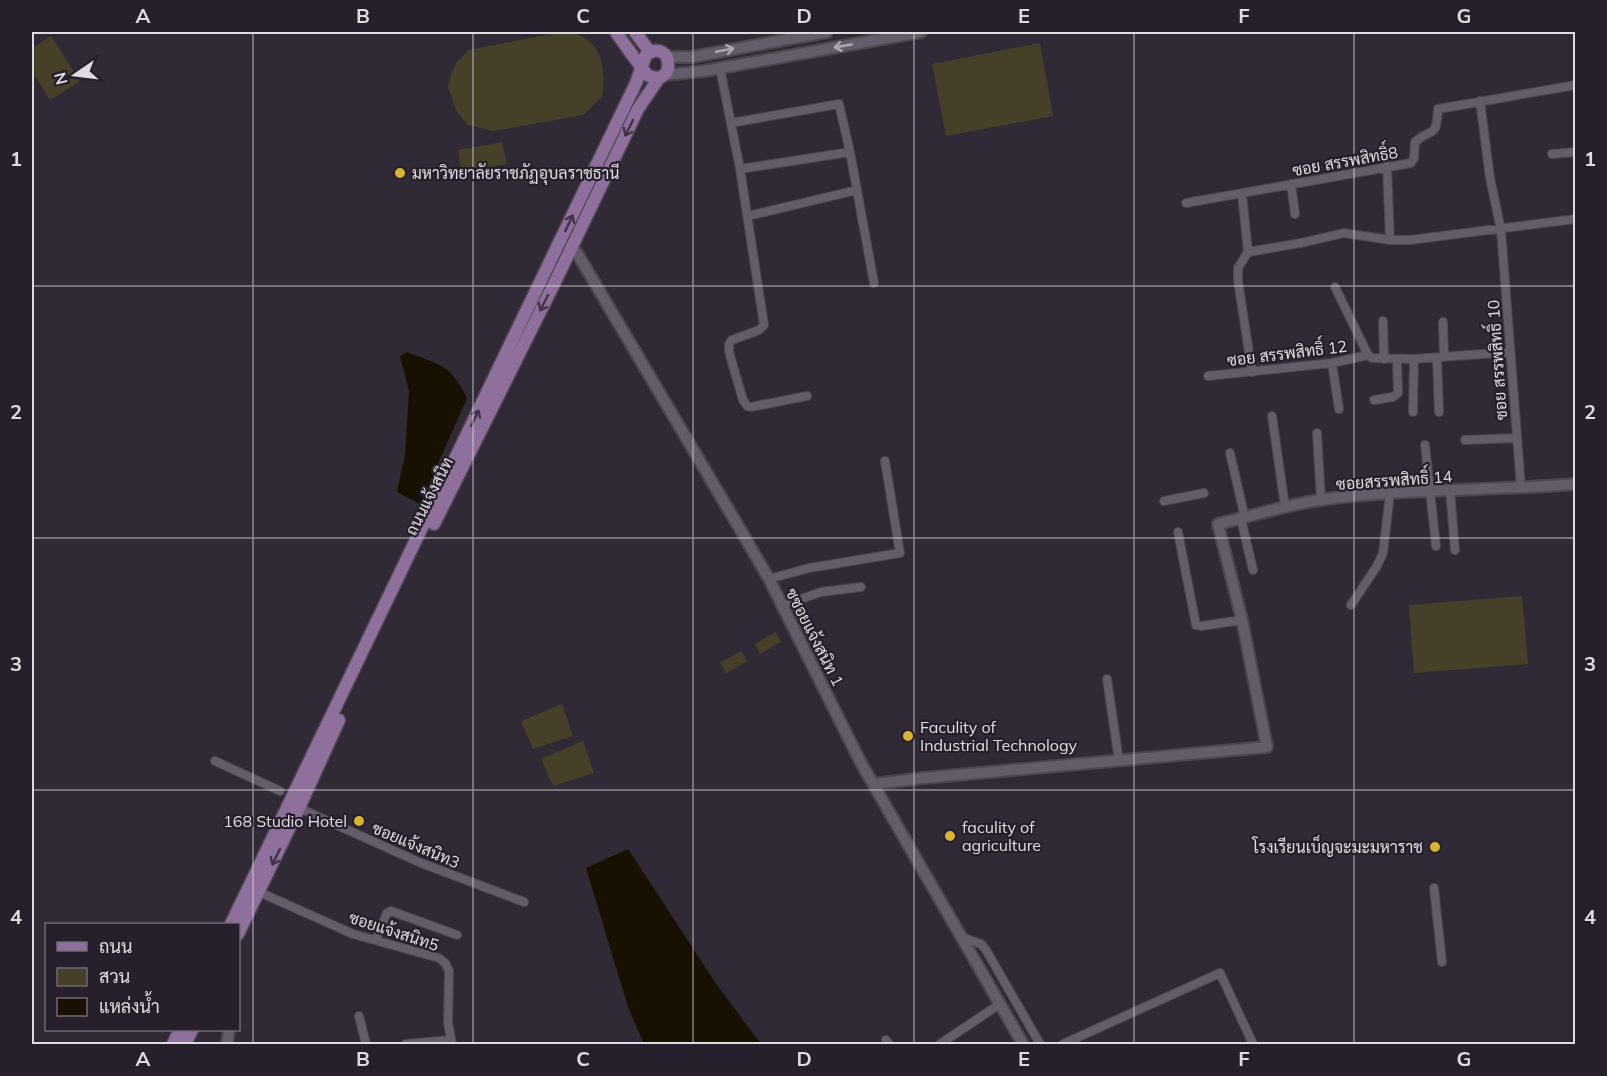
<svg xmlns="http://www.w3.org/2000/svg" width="1607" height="1076" viewBox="0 0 1607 1076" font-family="Mulish,Sarabun,sans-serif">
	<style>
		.green { fill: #474029 }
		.water { fill: #181000 }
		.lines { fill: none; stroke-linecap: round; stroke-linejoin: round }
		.street-casing { stroke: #4d464f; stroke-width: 10 }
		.secondary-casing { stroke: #4d464f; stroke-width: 14 }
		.primary-casing { stroke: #4d464f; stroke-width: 15 }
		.street { stroke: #655c69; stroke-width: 8 }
		.secondary { stroke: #655c69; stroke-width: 10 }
		.primary { stroke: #8f709d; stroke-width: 12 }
		.oneway { stroke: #afa8b2 }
		.oneway2 { stroke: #413348 }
		.grid { fill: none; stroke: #e0dbe2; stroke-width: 1.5; stroke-opacity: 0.55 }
		.poi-dot { fill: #d7b434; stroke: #271f2b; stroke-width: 2 }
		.labels { text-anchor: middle; stroke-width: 4.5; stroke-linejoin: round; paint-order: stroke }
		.street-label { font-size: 16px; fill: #e0dbe2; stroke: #271f2b }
		.poi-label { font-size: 16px; fill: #e0dbe2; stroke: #271f2b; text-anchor: start }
		.neatline { fill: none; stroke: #e0dbe2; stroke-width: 2 }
		.grid-label { font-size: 20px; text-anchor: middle; font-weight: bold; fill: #e0dbe2 }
	</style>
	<rect width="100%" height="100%" fill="#312935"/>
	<path class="green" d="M561,32C600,32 607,65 602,97L584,114L577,116L494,131L468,125L457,112L448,87L451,74L456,63L469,50Z
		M51,36L80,81L50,100L32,71V48Z
		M1040,43L1053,116L946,136L932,64Z
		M502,142L507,164L461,172L458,150Z
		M1522,596L1528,664L1414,673L1409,605Z
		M776,632L781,642L760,654L755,644Z
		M741,651L747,661L726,673L720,663Z
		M562,704L573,736L533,749L521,721Z
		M583,741L594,773L553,786L541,759Z"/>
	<path class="water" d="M407,352C441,366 449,363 467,398L420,504L397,492L405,455L409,391L400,356Z
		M628,849L717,985L761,1044H644L628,1007L586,868Z"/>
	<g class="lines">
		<defs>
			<path id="street" d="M720,68L740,169L764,325L759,330L732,340L729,344V352L743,400L747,406L751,407L807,396
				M1480,101L1490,178L1501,230L1521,488
				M731,123L839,104L850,152L874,283
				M1552,154L1576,152
				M1387,166L1390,240
				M740,169L850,152
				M1291,184L1295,214
				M1242,194L1248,252L1238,268V281L1252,372
				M1186,203L1411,163L1414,158L1415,142C1433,126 1436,140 1438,109L1576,85
				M748,216L857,190
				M1248,252L1301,243L1344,233L1390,240H1410L1576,219
				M1335,287L1368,355L1372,358L1414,359L1510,352
				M1383,321L1384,359
				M1443,322L1444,357
				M1437,358L1439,412
				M1332,363L1339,409
				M1208,376L1332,363L1368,355
				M1374,400L1393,397L1398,393L1397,359
				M1413,412L1414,359
				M1272,416L1285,507
				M1317,433L1321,500
				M1465,440L1516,438
				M1425,445L1436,546
				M1230,453L1245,518
				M1450,490L1455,550
				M1164,501L1204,493
				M1241,519L1253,570
				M1178,532L1196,625L1201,626L1242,620
				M769,579L809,568L900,553L885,461
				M1351,605L1377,566L1383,553L1390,494
				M781,606L821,592L861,587
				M1107,679L1119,761
				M215,761L280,791
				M299,808L421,863L524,902
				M1434,888L1442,962
				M259,892L353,934L439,958L445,963L449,971L448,1023L452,1044
				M961,937L981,944L986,950L1040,1044
				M376,940L387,913L391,911L457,935
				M359,1016L366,1044
				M886,1040L889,1044
				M406,1044L451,1040
				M940,1044L1000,1004
				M1063,1044L1220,973L1253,1044"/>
			<path id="secondary" d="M667,57H692L827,32
				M665,75L704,71L921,32
				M570,250L577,253L737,524L769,579L861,763L1023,1044
				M874,784L924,778L1267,747L1242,620L1218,524C1252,516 1286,505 1320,500C1405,488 1491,491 1576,484
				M227,1044L229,1030"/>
			<path id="primary" d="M635,32L650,52
				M434,524L554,284L638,109L659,78
				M231,924L636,83L646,55C674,36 677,90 647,75C637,61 626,47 616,32
				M238,934L299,808L339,720
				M173,1044L180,1030
				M185,1044L192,1030"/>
		</defs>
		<use href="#street" class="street-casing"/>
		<use href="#secondary" class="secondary-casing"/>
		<use href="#primary" class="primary-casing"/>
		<use href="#street" class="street"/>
		<use href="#secondary" class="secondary"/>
		<use href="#primary" class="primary"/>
	</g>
	<defs><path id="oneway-shaft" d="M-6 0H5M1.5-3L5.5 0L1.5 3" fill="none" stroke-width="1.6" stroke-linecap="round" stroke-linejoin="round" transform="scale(1.5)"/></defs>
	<g class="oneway">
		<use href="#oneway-shaft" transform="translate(843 46) rotate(170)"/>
		<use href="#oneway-shaft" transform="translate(725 50) rotate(-11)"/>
	</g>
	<g class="oneway2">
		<use href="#oneway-shaft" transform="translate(629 128) rotate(116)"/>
		<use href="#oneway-shaft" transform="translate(569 223) rotate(-65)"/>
		<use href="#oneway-shaft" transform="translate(544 303) rotate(117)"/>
		<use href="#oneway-shaft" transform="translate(475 418) rotate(-65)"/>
		<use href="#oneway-shaft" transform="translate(276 857) rotate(116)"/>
	</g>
	<path class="grid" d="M253,32V1044M473,32V1044M693,32V1044M914,32V1044M1134,32V1044M1354,32V1044M32,286H1576M32,538H1576M32,790H1576"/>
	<g class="poi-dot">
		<circle cx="400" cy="173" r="6"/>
		<circle cx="908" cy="736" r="6"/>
		<circle cx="359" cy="821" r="6"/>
		<circle cx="950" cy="836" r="6"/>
		<circle cx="1435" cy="847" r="6"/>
	</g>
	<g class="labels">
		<g class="street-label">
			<text transform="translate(1345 161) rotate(-10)" y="6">ซอย สรรพสิทธิ์8</text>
			<text transform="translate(1287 353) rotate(-7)" y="6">ซอย สรรพสิทธิ์ 12</text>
			<text transform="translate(1497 360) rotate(-94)" y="6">ซอย สรรพสิทธิ์ 10</text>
			<text transform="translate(1394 480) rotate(-4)" y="6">ซอยสรรพสิทธิ์ 14</text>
			<text transform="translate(429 496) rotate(-63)" y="6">ถนนแจ้งสนิท</text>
			<text transform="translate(815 637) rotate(63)" y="6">ซซอยแจ้งสนิท 1</text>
			<text transform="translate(416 845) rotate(23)" y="6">ซอยแจ้งสนิท3</text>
			<text transform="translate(394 931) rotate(18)" y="6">ซอยแจ้งสนิท5</text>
		</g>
		<g class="poi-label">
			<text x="412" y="179">มหาวิทยาลัยราชภัฏอุบลราชธานี</text>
			<text x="920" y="733">Faculity of<tspan x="920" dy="18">Industrial Technology</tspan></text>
			<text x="347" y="827" text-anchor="end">168 Studio Hotel</text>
			<text x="962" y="833">faculity of<tspan x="962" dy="18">agriculture</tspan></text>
			<text x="1423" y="853" text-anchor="end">โรงเรียนเบ็ญจะมะมหาราช</text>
		</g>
	</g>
	<rect width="1607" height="1076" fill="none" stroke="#271f2b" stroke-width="66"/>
	<rect x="45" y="923" width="195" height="108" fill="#271f2b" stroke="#716a74" stroke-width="1.5"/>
	<rect x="57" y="942" width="30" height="9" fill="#8f709d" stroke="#716a74" stroke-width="1.5"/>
	<text x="99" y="953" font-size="18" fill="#e0dbe2">ถนน</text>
	<rect x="57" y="968" width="30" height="18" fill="#474029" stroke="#716a74" stroke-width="1.5"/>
	<text x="99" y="983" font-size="18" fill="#e0dbe2">สวน</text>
	<rect x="57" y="998" width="30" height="18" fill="#181000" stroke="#716a74" stroke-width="1.5"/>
	<text x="99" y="1013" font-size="18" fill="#e0dbe2">แหล่งน้ำ</text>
	<g transform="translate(75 75) rotate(256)" stroke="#271f2b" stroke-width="4.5" paint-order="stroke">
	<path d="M0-4.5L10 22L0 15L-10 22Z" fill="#e0dbe2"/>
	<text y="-9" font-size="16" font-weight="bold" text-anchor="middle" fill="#e0dbe2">N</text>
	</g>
	<rect x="33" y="33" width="1541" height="1010" class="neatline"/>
	<g class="grid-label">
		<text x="143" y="23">A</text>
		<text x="363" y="23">B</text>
		<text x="583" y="23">C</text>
		<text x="804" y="23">D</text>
		<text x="1024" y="23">E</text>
		<text x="1244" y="23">F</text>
		<text x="1464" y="23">G</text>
		<text x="16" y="166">1</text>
		<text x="1590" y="166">1</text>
		<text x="16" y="419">2</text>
		<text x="1590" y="419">2</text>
		<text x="16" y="671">3</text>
		<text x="1590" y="671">3</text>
		<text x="16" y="924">4</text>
		<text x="1590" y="924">4</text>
		<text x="143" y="1066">A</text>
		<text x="363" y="1066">B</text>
		<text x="583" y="1066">C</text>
		<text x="804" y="1066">D</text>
		<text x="1024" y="1066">E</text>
		<text x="1244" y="1066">F</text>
		<text x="1464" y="1066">G</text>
	</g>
</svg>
